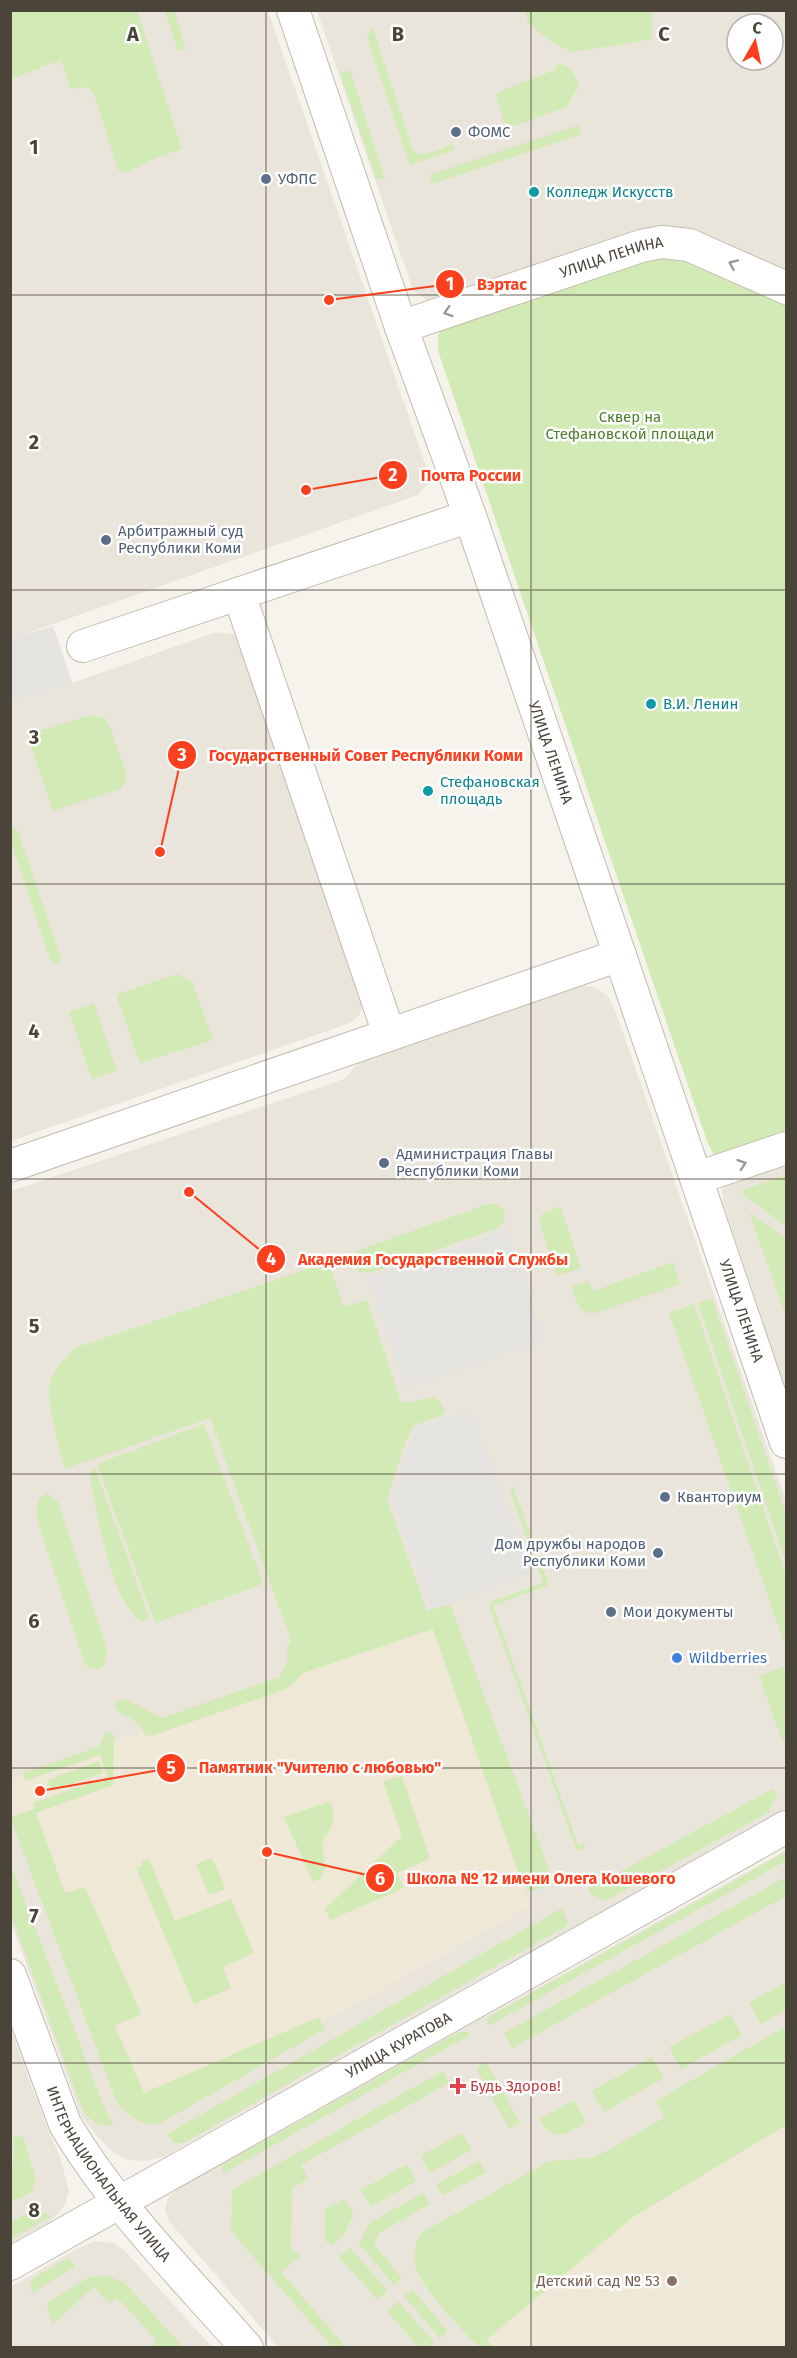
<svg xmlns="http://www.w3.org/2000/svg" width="797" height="2358" viewBox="0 0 797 2358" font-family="'Fira Sans',sans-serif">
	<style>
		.residential { fill: #eae5da; fill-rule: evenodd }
		.education { fill: #efe8d6 }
		.green { fill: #d2eab5 }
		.parking { fill: #e5e3e0 }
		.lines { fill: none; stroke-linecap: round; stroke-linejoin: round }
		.minor-casing { stroke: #c2bbae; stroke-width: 34 }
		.minor { stroke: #fff; stroke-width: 32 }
		.oneway { stroke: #9c9892 }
		.grid { fill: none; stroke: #4b4439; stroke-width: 1.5; stroke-opacity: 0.55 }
		.service-dot { fill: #5c6f8a; stroke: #fff; stroke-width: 2 }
		.culture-dot { fill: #0f9aa8; stroke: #fff; stroke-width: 2 }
		.shop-dot { fill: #3f7fe0; stroke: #fff; stroke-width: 2 }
		.health-dot { fill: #e0444e; stroke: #fff; stroke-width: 2 }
		.education-dot { fill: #8d6e63; stroke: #fff; stroke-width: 2 }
		.labels { text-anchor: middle; stroke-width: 5; stroke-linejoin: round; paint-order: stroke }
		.service-label { font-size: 15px; fill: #4e5e75; stroke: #fff; text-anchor: start }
		.culture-label { font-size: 15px; fill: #0d838f; stroke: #fff; text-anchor: start }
		.street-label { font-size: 15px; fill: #4b4439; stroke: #fff }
		.park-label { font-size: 15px; fill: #4a7f2a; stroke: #fff }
		.shop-label { font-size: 15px; fill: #366cbe; stroke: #fff; text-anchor: start }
		.health-label { font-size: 15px; fill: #be3a42; stroke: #fff; text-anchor: start }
		.education-label { font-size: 15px; fill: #785e54; stroke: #fff; text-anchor: end }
		.grid-label { font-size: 20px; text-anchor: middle; font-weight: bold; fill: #4b4439; stroke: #fff; stroke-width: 5; stroke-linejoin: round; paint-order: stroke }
		.leader { fill: none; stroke: #fc3f1d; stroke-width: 2 }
		.callout-dot { fill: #fc3f1d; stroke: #fff; stroke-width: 2 }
		.mark-label { font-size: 18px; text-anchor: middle; font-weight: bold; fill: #fff }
		.callout-label { font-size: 16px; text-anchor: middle; font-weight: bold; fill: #fc3f1d; stroke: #fff; stroke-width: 5; stroke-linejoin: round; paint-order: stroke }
	</style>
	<rect width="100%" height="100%" fill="#f6f3ec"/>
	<path class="residential" d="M11,11H268L427,469V484L418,495L11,639Z
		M317,11H786V276L428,301L413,290ZM737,24H773V60H737Z
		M216,632L238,635L363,1003L360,1014L350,1023L11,1141L10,703L72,683Z
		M579,985L594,987L607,995L615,1010L786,1501V1808L163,2157L146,2161L128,2160L114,2153L97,2136L81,2115L11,1922V1191L344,1079L362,1059Z
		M786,1159V1389L723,1203L722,1190L730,1179Z
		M786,1850V2347H278L168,2220L165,2209L168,2198L180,2186Z
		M10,2027L49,2133L60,2156L69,2191L65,2205L59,2213L49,2222L11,2243Z
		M96,2241L113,2243L124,2250L212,2347H11L10,2287L80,2247Z"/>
	<path class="education" d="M433,1629L530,1906L152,2119L116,2101L11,1819V1779L303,1673Z
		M786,2125V2347L492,2348L486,2341L633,2217Z"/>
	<path class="green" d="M11,10L137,11L182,149L158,157L128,172L118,170L94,94L87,87L74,89L70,87L61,60L11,79Z
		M165,11H174L186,49L178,51Z
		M525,11H652V38L648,40L573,52L555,44L536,30L528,22Z
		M372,26L413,150C422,160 441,148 453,144L455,150L410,165L367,37Z
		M561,64L571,68L579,86L566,107L515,126L504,122L496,96L498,92L553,71L557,65Z
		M350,70L385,179H376L340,73Z
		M579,125L582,134L432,184L429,175Z
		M642,255H684L786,302V1137L723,1158L714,1155L708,1144L438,351V336L443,325Z
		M91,715L105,719L109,725L127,775L126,781L120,789L53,811L27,735Z
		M10,826L17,829L61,958L59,962L52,963L50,960L11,841Z
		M177,974L192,981L213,1040L140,1063L116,995Z
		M94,1004L117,1071L92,1079L69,1012Z
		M786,1175V1226L744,1196L742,1190Z
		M488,1204H495L504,1209L505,1220L498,1228L370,1273L360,1272L354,1265V1256L359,1250Z
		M560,1206L581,1268L557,1276L539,1222L543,1213Z
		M749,1212L786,1239V1317Z
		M328,1262L344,1307L367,1300L401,1401L406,1403L433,1397L441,1402L445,1412L440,1416L415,1425L405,1443L387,1499L427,1611L450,1604L554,1883L533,1891H529L522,1883L433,1629L303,1673L291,1686L275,1693L151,1736L145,1735C136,1713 124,1720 115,1708V1702L126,1699L162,1718L279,1677L287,1663V1647L291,1640L210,1418L65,1469C60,1452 45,1398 50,1382C55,1368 65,1359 75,1348Z
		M673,1262L680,1284L593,1314C578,1312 576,1299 571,1286L589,1281L593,1291Z
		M712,1298L786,1514V1564L698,1303Z
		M694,1304L786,1575V1648L669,1313Z
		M204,1424L263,1584L155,1623L97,1464Z
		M95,1468L149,1616L144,1622L139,1621C108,1590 99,1520 90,1478L91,1471Z
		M512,1484L549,1585L493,1606L578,1845L584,1844L586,1847L577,1851L489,1606L492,1601L543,1583L511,1495Z
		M47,1493L58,1502L107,1648L105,1664L99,1670L89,1668L84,1662L40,1530C36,1514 32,1503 47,1493Z
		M784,1666L786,1673V1745L780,1735L759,1676Z
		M111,1732L114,1736L113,1785L36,1813L65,1893L85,1887L141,2014L115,2026L144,2093L319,2017L325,2029L161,2123C141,2128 127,2115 116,2101L11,1819V1817L34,1809L33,1803L107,1777L100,1755L25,1781L23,1773L98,1747L106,1733Z
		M99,1761L103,1773L52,1791L47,1780Z
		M402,1776L430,1859L397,1873L404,1888L330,1920L325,1909L402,1836L383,1781Z
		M773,1789L777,1795L769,1812L611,1898L602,1900L590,1893L588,1889Z
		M331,1801C334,1821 336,1825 322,1840L325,1868L320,1879L313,1882L284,1817Z
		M786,1852V1861L488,2026L487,2020L490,2016Z
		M212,1858L226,1889L209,1895L196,1864Z
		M149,1859L175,1921L231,1899L254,1953L223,1967L231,1988L194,2004L136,1868L142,1866L141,1862Z
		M11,1865L105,2109L114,2125C94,2128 86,2117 79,2101L11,1914Z
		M786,1877V1896L512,2048L504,2033Z
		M562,1908L568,1922L565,1927L183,2143H173L167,2134Z
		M786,1982V2010L761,2024L749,2003Z
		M730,2014L742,2035L681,2069L669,2047Z
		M786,2026V2125L633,2217L486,2340L492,2347H479C462,2330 420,2287 415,2265C413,2254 415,2243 421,2233L549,2161L594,2158L664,2118L656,2101Z
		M459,2032H467L470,2035L224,2173L220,2166Z
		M652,2057L664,2078L604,2112L592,2091Z
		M487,2063L520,2123L509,2129L476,2068Z
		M443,2071L449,2083L301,2165L308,2179L292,2188L291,2250H294L300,2256L281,2272L346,2347H332L231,2231L232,2190Z
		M574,2100L586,2122C566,2134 554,2144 539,2119Z
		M462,2133L472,2150L430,2173L420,2156Z
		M13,2136L23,2137L36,2179L32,2192L11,2202C9,2180 16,2159 13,2136Z
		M479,2161L486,2172L443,2196L436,2185Z
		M407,2164L416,2181L371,2207L361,2190Z
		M423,2193L430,2204L380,2232L374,2244L402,2278L394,2285L359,2244L369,2223Z
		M344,2199L354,2215L342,2237L331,2247L325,2240V2209Z
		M33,2209L52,2216L11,2239V2222Z
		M350,2248L388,2291L378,2300L339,2257Z
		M69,2257L75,2267L32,2293L30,2283L34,2278Z
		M107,2276L124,2282L183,2347H150L156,2340L117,2297L110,2304L94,2287L52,2325L47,2306L49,2301L90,2277Z
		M412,2289L448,2331L440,2338L404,2296Z
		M398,2301L434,2342L428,2347H419L387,2311Z"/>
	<path class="parking" d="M53,626L72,683L11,703V639Z
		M507,1229L545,1340L406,1388L368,1277Z
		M471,1409L529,1574L432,1609L392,1497L415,1428Z"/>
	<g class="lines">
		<defs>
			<g id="minor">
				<path id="s1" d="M293,10L401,327L470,516L786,1442"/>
				<path id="s2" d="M401,327L641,246L662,242L689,245L786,288"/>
				<path d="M239,594L389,1034"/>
				<path d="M83,646L470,516"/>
				<path d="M10,1166L620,955"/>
				<path d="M697,1178L786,1148"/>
				<path id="s3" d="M10,1975L65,2124C114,2207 184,2276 247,2348"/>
				<path id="s4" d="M10,2264L786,1827"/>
			</g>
		</defs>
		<use href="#minor" class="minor-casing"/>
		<use href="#minor" class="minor"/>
	</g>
	<defs><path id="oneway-chevron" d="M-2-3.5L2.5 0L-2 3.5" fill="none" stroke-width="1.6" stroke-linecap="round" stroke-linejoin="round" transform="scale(1.5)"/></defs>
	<g class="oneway">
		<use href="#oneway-chevron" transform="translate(733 264) rotate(-156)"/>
		<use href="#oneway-chevron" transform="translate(448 312) rotate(162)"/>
		<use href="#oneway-chevron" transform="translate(742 1164) rotate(-19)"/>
	</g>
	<path class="grid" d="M266,10V2348M531,10V2348M10,295H786M10,590H786M10,884H786M10,1179H786M10,1474H786M10,1768H786M10,2063H786"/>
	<g class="service-dot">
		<circle cx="456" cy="132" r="6"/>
		<circle cx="266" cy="179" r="6"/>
		<circle cx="106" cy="540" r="6"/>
		<circle cx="384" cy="1163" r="6"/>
		<circle cx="665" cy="1497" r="6"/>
		<circle cx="658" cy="1553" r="6"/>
		<circle cx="611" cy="1612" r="6"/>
	</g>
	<g class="culture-dot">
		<circle cx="534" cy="192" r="6"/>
		<circle cx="651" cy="704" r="6"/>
		<circle cx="428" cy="791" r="6"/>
	</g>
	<circle class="shop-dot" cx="677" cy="1658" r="6"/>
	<path class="health-dot" d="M455 2077h6v6h6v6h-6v6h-6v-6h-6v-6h6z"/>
	<circle class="education-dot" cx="672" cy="2281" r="6"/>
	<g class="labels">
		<g class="service-label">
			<text x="468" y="137">ФОМС</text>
			<text x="278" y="184">УФПС</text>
			<text x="118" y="536">Арбитражный суд<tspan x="118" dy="17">Республики Коми</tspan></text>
			<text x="396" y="1159">Администрация Главы<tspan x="396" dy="17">Республики Коми</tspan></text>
			<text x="677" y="1502">Кванториум</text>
			<text x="646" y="1549" text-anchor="end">Дом дружбы народов<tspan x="646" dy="17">Республики Коми</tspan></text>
			<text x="623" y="1617">Мои документы</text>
		</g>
		<g class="culture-label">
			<text x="546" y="197">Колледж Искусств</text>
			<text x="663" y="709">В.И. Ленин</text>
			<text x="440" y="787">Стефановская<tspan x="440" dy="17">площадь</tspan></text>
		</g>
		<g class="street-label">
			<text dy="5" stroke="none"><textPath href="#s2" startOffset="222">УЛИЦА ЛЕНИНА</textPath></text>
			<text dy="5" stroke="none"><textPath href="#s1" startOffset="786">УЛИЦА ЛЕНИНА</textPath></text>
			<text dy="5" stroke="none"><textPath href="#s1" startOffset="1376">УЛИЦА ЛЕНИНА</textPath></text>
			<text dy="5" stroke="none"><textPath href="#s4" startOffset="446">УЛИЦА КУРАТОВА</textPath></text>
			<text dy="5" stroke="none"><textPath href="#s3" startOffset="224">ИНТЕРНАЦИОНАЛЬНАЯ УЛИЦА</textPath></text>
		</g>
		<g class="park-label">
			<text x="630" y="422">Сквер на<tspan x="630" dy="17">Стефановской площади</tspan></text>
		</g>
		<g class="shop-label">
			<text x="689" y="1663">Wildberries</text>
		</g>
		<g class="health-label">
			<text x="470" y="2091">Будь Здоров!</text>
		</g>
		<g class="education-label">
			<text x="660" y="2286">Детский сад № 53</text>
		</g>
	</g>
	<g class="grid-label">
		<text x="133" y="41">A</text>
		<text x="398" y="41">B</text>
		<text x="664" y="41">C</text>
		<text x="34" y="154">1</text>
		<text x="34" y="449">2</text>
		<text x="34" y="744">3</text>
		<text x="34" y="1038">4</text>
		<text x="34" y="1333">5</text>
		<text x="34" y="1628">6</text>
		<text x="34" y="1923">7</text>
		<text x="34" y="2217">8</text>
	</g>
	<path class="leader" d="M329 300L450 284M306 490L393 475M160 852L182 755M189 1192L271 1259M40 1791L171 1768M267 1852L380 1878"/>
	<g class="callout-dot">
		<circle cx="329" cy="300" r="6"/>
		<circle cx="306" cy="490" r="6"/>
		<circle cx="160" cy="852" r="6"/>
		<circle cx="189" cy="1192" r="6"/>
		<circle cx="40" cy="1791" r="6"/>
		<circle cx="267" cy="1852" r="6"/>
		<circle cx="450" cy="284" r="15"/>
		<circle cx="393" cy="475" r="15"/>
		<circle cx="182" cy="755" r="15"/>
		<circle cx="271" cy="1259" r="15"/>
		<circle cx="171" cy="1768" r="15"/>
		<circle cx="380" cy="1878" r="15"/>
	</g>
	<g class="mark-label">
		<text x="450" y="290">1</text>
		<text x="393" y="481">2</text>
		<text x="182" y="761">3</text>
		<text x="271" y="1265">4</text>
		<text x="171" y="1774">5</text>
		<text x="380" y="1885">6</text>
	</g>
	<g class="callout-label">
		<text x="502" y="290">Вэртас</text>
		<text x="471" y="481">Почта России</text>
		<text x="366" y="761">Государственный Совет Республики Коми</text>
		<text x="433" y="1265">Академия Государственной Службы</text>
		<text x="320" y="1773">Памятник "Учителю с любовью"</text>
		<text x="541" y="1884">Школа № 12 имени Олега Кошевого</text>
	</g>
	<rect width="797" height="2358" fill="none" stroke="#4b4439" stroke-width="24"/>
	<g transform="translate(755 42) rotate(9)"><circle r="28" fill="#ffffff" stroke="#b7b4b0" stroke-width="1.5"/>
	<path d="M0-4.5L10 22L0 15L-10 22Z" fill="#fc3f1d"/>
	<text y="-9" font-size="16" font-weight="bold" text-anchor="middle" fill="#4b4439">С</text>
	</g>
</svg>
